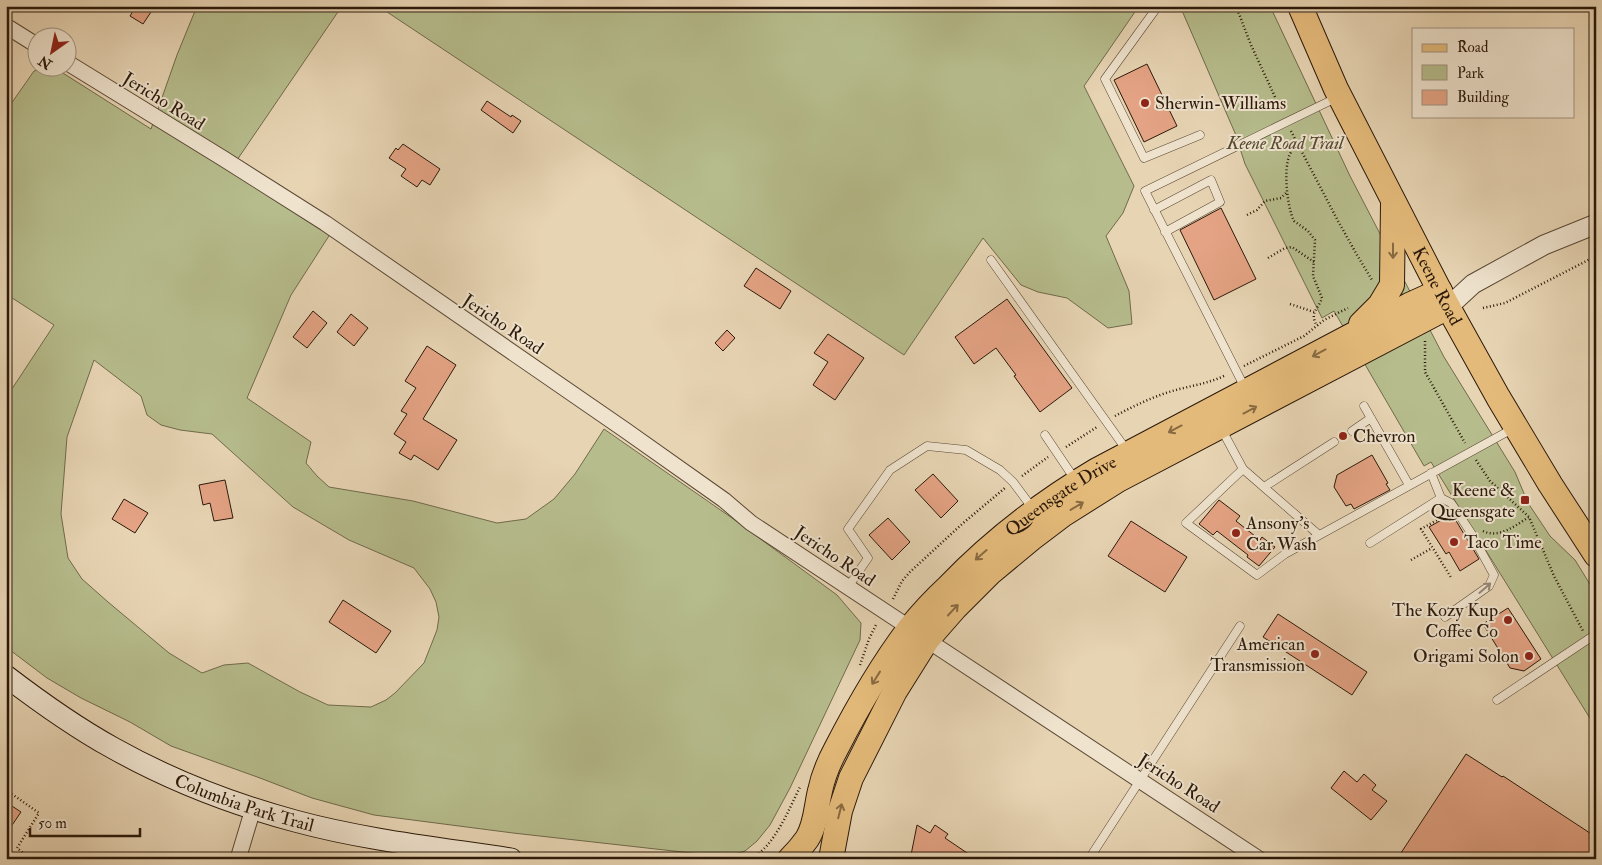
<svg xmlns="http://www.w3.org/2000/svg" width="1602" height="865" viewBox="0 0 1602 865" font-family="'IM FELL Double Pica',serif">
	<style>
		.green { fill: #b6bc8c; stroke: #706a4b; fill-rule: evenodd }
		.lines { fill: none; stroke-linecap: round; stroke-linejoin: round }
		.stream { stroke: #6d7771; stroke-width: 4.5 }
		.building { fill: #e4a384; stroke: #2b190a }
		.service-casing { stroke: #5a4834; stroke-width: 9 }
		.minor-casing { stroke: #5a4834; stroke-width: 17 }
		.tertiary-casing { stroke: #5a4834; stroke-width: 21 }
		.secondary-casing { stroke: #2b190a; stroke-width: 23 }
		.primary-casing { stroke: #2b190a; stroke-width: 26 }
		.path { stroke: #2b190a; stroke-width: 2.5; stroke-dasharray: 1 2.5; stroke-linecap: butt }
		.service { stroke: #efe3ce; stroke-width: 8 }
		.minor { stroke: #efe3ce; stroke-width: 15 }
		.tertiary { stroke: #efe3ce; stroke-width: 19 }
		.secondary { stroke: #efe3ce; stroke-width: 21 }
		.primary { stroke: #e4ba7a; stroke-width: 24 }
		.oneway { stroke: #886a42 }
		.oneway2 { stroke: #978876 }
		.poi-dot { fill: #8f2418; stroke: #efe3ce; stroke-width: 2 }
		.labels { text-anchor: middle; stroke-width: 4; stroke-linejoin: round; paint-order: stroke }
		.street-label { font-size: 18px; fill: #2b190a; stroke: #efe3ce }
		.poi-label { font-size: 18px; fill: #2b190a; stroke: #efe3ce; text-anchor: start }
		.park-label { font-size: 18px; font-style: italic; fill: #554a31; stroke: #efe3ce }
	</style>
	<rect width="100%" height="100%" fill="#e7d4b3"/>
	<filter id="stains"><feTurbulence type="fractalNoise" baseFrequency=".004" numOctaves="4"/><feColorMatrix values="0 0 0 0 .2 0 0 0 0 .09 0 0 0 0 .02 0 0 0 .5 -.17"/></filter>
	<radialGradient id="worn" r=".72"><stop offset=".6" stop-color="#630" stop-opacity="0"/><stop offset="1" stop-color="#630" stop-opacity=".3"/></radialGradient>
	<path class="green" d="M197,6H342L237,160L336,225L291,295L247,398L311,442L306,463L317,476L329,487L413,501L497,523L526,519L554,499L575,474L604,429L732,518L837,595L861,623L860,640L790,788L770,825L757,841L745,851L727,857L513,833L374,815L312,798L260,778L171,746L130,722L81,698L47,678L6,647V398L54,325L6,294V111L34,71L47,68H55L151,129L177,55ZM94,360L141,396L147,415L161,425L180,430L212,434L293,507L349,540L414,568L430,589L436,602L439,617L437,630L424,663L395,693L386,700L371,707L328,705L300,692L248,663L224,665L202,673L169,653L108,602L82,579L68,558L61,514L67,437Z
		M378,6H1139L1084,86L1134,186L1123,213L1106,236L1129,291L1132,324L1108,328L1067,298L1038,292L1021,285L983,238L904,355Z
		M1180,6H1270L1350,176L1444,357L1515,472L1528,503L1550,536L1575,560L1596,594V728L1431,462L1424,466L1334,311L1322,318L1245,164L1235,133Z"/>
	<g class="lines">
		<path class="stream" d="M274,856L294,859"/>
	</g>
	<path class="building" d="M136,6H155L143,24L130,16Z
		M1147,64L1177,126L1144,142L1114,80Z
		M487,101L511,117L512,115L521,121L513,133L481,110Z
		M403,144L440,169L430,185L422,180L417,187L401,176L406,169L389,158L396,148L398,150Z
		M1221,208L1256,279L1214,300L1180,230Z
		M756,268L791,291L780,309L744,286Z
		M1007,299L1072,388L1040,412L1014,376L1016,375L996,348L974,364L955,337Z
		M313,311L327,323L307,348L293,337Z
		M351,314L368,328L354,346L337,332Z
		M727,330L735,338L723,351L715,343Z
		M828,334L864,358L835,400L813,385L828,362L814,353Z
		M427,346L456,365L423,419L457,440L438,470L414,455L411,460L399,453L406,442L394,434L407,414L401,411L416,388L405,381Z
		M1372,455L1388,483L1386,484L1390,490L1354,509L1351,504L1346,506L1334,487L1337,475Z
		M933,474L958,501L941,518L915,490Z
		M225,480L233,518L214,521L210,503L203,505L199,485Z
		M124,499L148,513L135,533L112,519Z
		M1219,500L1240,516L1236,521L1260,540L1262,537L1275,547L1259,566L1247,557L1248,555L1217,531L1213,535L1199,524Z
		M1452,514L1479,559L1460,571L1449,552L1446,554L1429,527Z
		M888,518L910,542L892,560L869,535Z
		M1131,521L1187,557L1165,592L1108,556Z
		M343,600L391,631L376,653L329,622Z
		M1508,608L1541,659L1524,671L1510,668L1483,624Z
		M1278,614L1367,672L1352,695L1263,637Z
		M1466,754L1502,777L1503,776L1596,837V859H1397Z
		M1344,771L1357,782L1364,774L1376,785L1372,790L1387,801L1371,820L1331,788Z
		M6,802L21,812L6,834Z
		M917,825L930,833L935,825L948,834L945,838L976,859H916L911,855Z"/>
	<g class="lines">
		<defs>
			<path id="service" d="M1158,6L1105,79L1144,158L1200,135
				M1154,210L1211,180L1220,202L1165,232
				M991,260L1128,452
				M1245,388L1145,191L1338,97
				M1364,406L1409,485
				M1222,430L1243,469L1319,535
				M1352,431L1371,418
				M1045,435L1076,481
				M1243,469L1186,523L1257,575L1285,554L1514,428
				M1264,487L1334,442
				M1441,498L1451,503L1456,510L1471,533L1494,575L1489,586L1445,617
				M1370,543L1441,498L1431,473
				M848,587L868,558L848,529L890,470L927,446L966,450L1000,470L1013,482L1033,509
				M1497,700L1596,634
				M1089,859L1240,626"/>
			<path id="minor" d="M6,26L38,46
				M68,63L224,159L325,223L625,430L724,500L751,523L910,628
				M927,640L1259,859
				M238,859L253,809"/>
			<path id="tertiary" d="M1448,307L1473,284L1544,245L1596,224"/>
			<g id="secondary">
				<path id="s1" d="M6,676C40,702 75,727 113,748C170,780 232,804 295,821C365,840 439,848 511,859"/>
			</g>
			<g id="primary">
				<path id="s2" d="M1300,6L1336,89L1448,307L1498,397L1550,484L1596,555"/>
				<path d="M1361,324L1380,305L1392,285L1393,204"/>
				<path id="s3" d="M790,859C796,853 802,846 807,839C816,825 816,807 820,791C823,776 829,762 836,749C857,708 881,666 909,629C921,614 934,600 948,587C992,541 1043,502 1097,470L1409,305L1440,291"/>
				<path d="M831,859L840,811L851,778L895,691L927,640L955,608L990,573L1031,539L1064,514L1118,480L1448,307"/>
			</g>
		</defs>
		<use href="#service" class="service-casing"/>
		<use href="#minor" class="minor-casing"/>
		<use href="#tertiary" class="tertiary-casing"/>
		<use href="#secondary" class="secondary-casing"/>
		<use href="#primary" class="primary-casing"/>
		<path class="path" d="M1236,6L1251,45L1282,112
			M1291,131L1338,221L1357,255L1372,280
			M1299,146C1295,148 1292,150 1290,154C1283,168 1287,207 1294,221L1308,231L1315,240L1313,276L1322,298C1318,310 1309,312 1317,326
			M1247,215L1257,210L1265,201L1281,198L1287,192
			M1268,258L1285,248L1292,247L1314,262
			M1290,304L1314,312
			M1483,308L1505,303L1596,256
			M1425,341V372L1465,443
			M1244,366L1304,336L1324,320L1348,308
			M1115,416C1132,407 1150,398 1169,392C1188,386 1208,384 1226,375
			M1066,447L1097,427
			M1476,460L1490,481L1529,517L1554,576L1583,631
			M1022,476L1048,457
			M1446,515L1421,529L1452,579
			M1483,531C1499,539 1516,525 1529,517
			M1411,560L1432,548
			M893,599L902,581L910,572L962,524L1005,488
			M860,665L869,639L876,625
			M6,790L39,813L17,848L31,859
			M750,859C774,848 789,809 800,787"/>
		<use href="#service" class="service"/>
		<use href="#minor" class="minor"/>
		<use href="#tertiary" class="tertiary"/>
		<use href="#secondary" class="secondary"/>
		<use href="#primary" class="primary"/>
	</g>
	<defs><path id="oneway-shaft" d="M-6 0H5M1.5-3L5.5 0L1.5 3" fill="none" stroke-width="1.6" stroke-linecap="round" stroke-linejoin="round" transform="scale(1.25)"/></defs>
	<g class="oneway">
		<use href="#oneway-shaft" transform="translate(1393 251) rotate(90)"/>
		<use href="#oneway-shaft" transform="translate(1319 353) rotate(152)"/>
		<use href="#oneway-shaft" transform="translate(1250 410) rotate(-28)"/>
		<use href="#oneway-shaft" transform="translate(1175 429) rotate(152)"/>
		<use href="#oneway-shaft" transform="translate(1077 506) rotate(-31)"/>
		<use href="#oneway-shaft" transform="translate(981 555) rotate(139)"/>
		<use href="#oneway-shaft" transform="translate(953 610) rotate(-47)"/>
		<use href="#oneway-shaft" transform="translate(876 678) rotate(122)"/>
		<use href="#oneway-shaft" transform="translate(840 811) rotate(-76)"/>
	</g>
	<use class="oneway2" href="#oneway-shaft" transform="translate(1485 588) rotate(-41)"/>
	<g class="poi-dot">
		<circle cx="1145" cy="103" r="5"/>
		<circle cx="1343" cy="436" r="5"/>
		<rect x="1520" y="495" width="10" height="10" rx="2.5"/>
		<circle cx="1236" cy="533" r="5"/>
		<circle cx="1454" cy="542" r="5"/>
		<circle cx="1508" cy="620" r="5"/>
		<circle cx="1315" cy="654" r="5"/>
		<circle cx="1529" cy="656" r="5"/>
	</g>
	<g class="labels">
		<g class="street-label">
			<text transform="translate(164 101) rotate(32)" y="6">Jericho Road</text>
			<text dy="6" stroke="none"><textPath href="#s2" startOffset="312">Keene Road</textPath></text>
			<text transform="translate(503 324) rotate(34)" y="6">Jericho Road</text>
			<text dy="6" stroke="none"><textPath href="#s3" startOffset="465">Queensgate Drive</textPath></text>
			<text transform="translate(835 556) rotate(34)" y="6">Jericho Road</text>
			<text transform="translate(1179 783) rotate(33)" y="6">Jericho Road</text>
			<text dy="6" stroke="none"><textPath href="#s1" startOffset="272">Columbia Park Trail</textPath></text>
		</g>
		<g class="poi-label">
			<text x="1155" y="109">Sherwin-Williams</text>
			<text x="1353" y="442">Chevron</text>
			<text x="1515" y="496" text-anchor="end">Keene &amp;<tspan x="1515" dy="21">Queensgate</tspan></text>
			<text x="1246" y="529">Ansony's<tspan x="1246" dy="21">Car Wash</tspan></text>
			<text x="1464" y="548">Taco Time</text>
			<text x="1498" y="616" text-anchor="end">The Kozy Kup<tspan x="1498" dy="21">Coffee Co</tspan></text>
			<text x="1305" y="650" text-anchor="end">American<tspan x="1305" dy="21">Transmission</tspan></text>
			<text x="1519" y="662" text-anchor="end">Origami Solon</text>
		</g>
		<g class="park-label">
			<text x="1285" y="149">Keene Road Trail</text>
		</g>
	</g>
	<rect width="1602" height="865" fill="none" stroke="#e7d4b3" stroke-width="25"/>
	<rect x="8" y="8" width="1587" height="850" fill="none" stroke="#2b190a" stroke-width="2.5"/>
	<rect x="12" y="12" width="1577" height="840" fill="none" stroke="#2b190a"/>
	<rect x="1412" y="28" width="162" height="90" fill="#efe3ce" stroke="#a19280"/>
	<rect x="1422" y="44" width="25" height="8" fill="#e4ba7a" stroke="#a19280"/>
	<text x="1457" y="52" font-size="15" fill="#2b190a">Road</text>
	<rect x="1422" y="65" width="25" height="15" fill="#b6bc8c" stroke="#a19280"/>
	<text x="1457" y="78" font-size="15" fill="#2b190a">Park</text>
	<rect x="1422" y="90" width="25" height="15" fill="#e4a384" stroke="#a19280"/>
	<text x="1457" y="102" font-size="15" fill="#2b190a">Building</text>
	<g transform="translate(52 52) rotate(213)"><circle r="24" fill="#efe3ce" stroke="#a19280"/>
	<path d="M0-4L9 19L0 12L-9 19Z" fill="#8f2418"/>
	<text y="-8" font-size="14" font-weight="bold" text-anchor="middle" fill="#2b190a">N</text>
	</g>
	<path d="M30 828v8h110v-8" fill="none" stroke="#2b190a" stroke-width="2.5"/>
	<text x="38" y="828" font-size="15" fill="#2b190a" stroke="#efe3ce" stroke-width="4" paint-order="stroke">50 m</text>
	<rect width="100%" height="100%" filter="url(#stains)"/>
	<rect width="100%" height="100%" fill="url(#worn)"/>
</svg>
